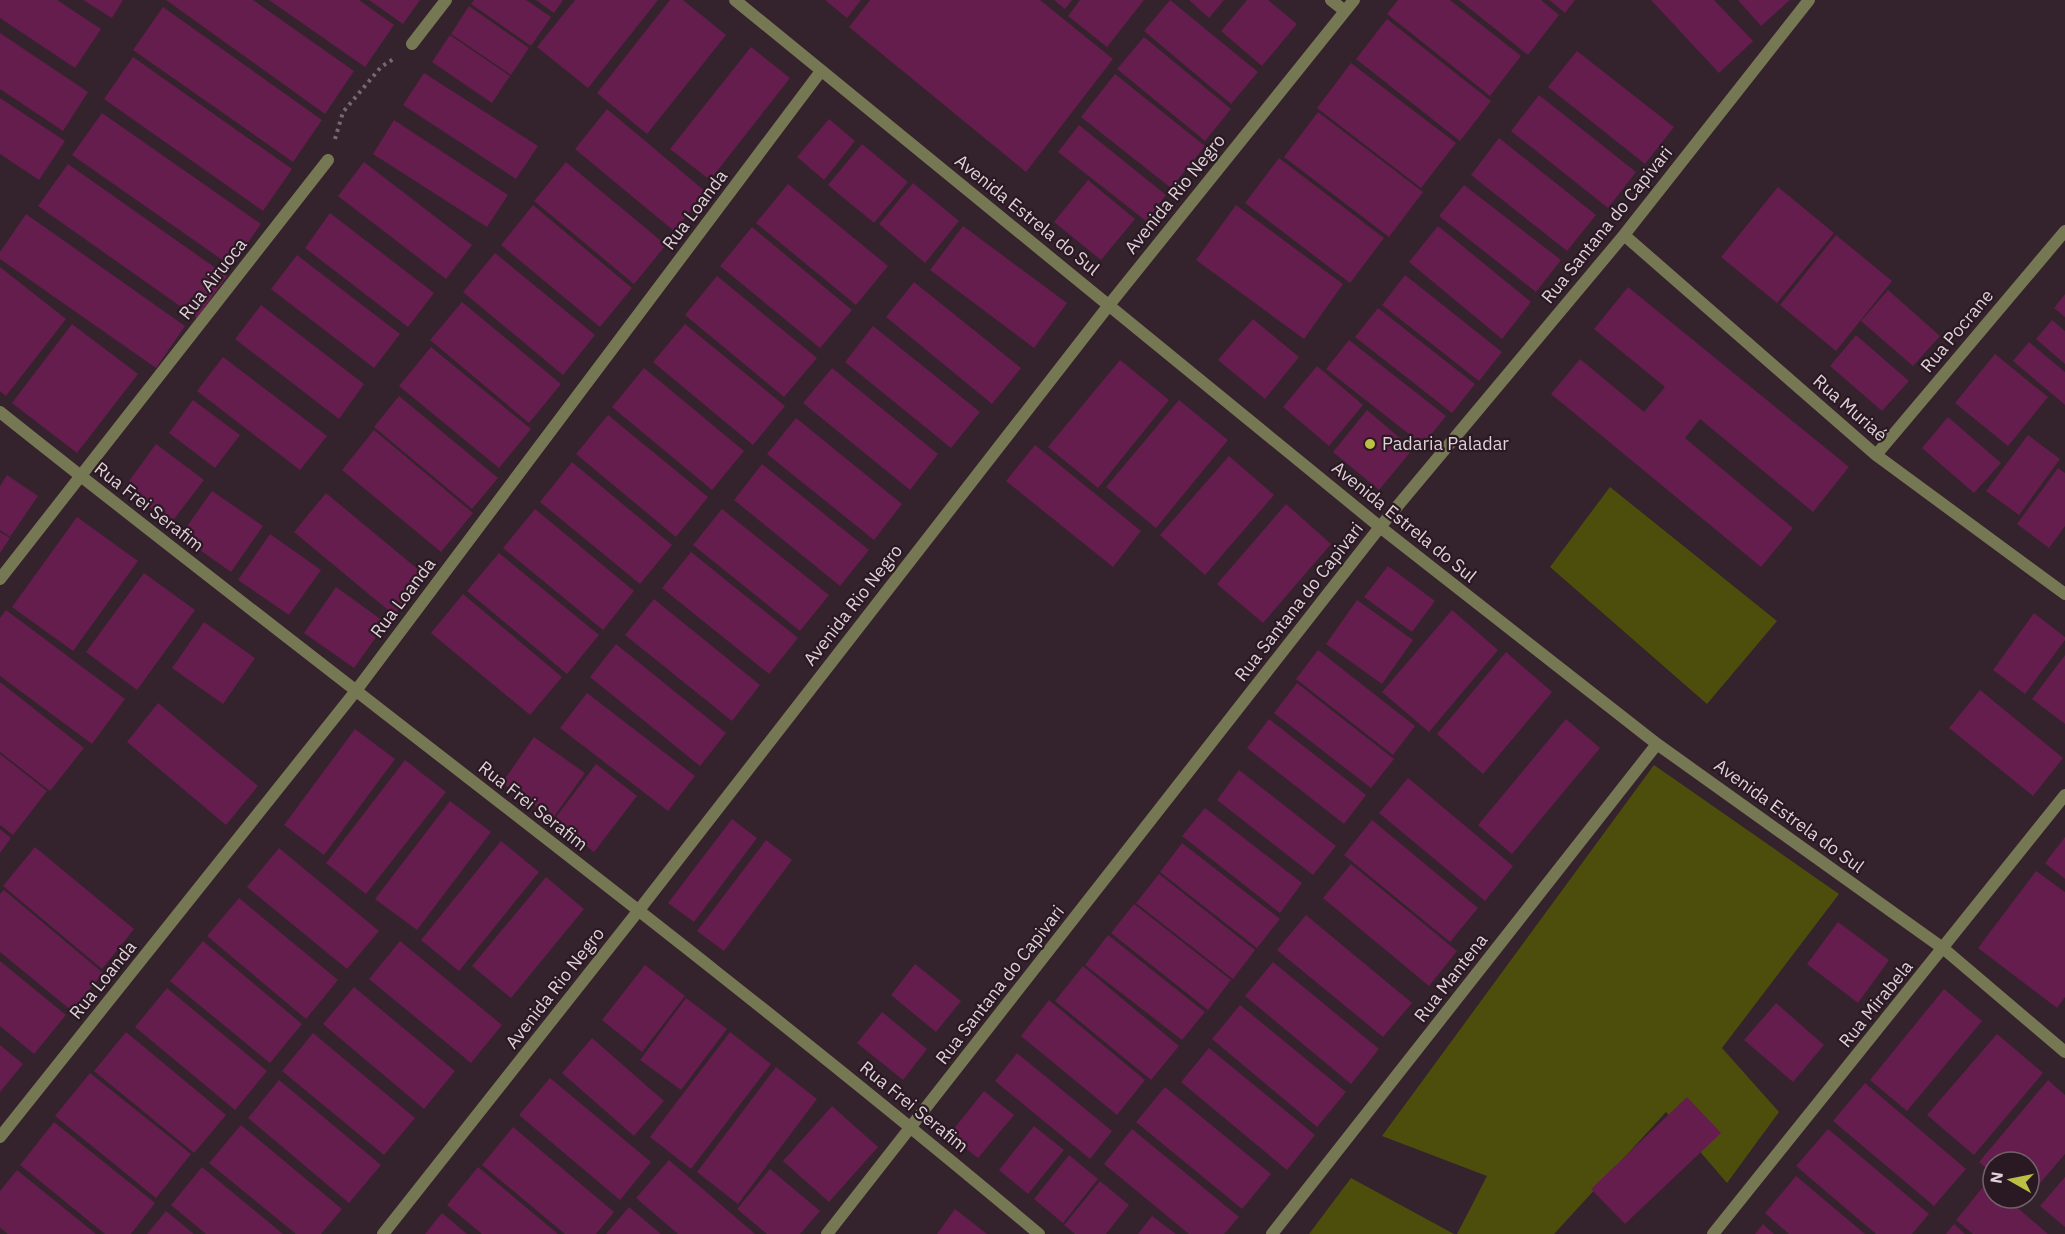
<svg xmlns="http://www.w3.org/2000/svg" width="2065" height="1234" viewBox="0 0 2065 1234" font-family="'IBM Plex Sans',sans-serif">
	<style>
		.green { fill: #4d4e0c }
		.building { fill: #651d4d }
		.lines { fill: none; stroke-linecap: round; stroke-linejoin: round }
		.path { stroke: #776871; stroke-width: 4; stroke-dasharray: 3 4.5; stroke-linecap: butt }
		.minor { stroke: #767854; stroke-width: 12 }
		.poi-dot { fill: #bcbf43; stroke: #2a1923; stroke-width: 2 }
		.labels { text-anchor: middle; stroke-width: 4.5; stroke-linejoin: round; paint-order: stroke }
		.street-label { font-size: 18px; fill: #ded2d8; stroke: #2a1923 }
		.poi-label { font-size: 18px; fill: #ded2d8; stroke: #2a1923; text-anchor: start }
	</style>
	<rect width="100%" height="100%" fill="#34222d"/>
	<path class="green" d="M1610,487L1777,621L1707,704L1550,567Z
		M1654,765L1839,894L1722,1048L1779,1112L1727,1183L1666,1112L1554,1234H1457L1487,1176L1382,1136Z
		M1351,1178L1454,1234H1309Z"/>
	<path class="building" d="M0,0H57L101,29L75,68L0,18Z
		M83,0H123L112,18Z
		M166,0H253L354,71L325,114Z
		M269,0H359L394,25L365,67Z
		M369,0H420L403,24Z
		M474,0H526L551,17L531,46L471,4Z
		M536,0H563L554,13Z
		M575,0H658L588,88L537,47Z
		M670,0H683L726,35L647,134L597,93Z
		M825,0H861L847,18Z
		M870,0H1040L1113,59L1026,172L849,27Z
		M1054,0H1072L1065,9Z
		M1080,0H1144L1107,47L1068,16Z
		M1170,0L1258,72L1231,104L1144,31Z
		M1189,0H1224L1209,18Z
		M1247,0H1268L1297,24L1262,66L1221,31Z
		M1398,0H1450L1521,56L1490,96L1387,14Z
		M1459,0H1541L1559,15L1528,55Z
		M1549,0H1575L1565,13Z
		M1651,0H1714L1753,41L1719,73Z
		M1738,0H1790L1761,26Z
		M469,6L529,48L511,75L451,34Z
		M163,7L322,120L293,162L133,50Z
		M1387,19L1491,101L1460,141L1356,59Z
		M0,33L88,92L63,131L0,89Z
		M450,35L510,76L492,103L432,62Z
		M1144,37L1231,109L1205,141L1117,69Z
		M751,47L790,78L710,180L670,149Z
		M1577,51L1674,127L1645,164L1548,87Z
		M133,57L292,169L263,211L104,99Z
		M1351,63L1456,143L1421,188L1317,108Z
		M424,73L538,146L516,179L403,105Z
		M1115,74L1205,146L1171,188L1081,117Z
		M1539,95L1636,172L1608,208L1511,131Z
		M0,98L65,141L39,180L0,154Z
		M607,109L706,192L674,231L575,149Z
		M1318,112L1423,192L1389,237L1284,157Z
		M102,113L261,224L231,266L72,155Z
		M829,119L855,141L824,180L797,157Z
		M394,120L508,195L487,227L373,154Z
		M1079,125L1166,195L1146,221L1058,152Z
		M1499,138L1596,215L1567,251L1471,175Z
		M862,144L908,182L874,223L828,185Z
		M1279,158L1384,238L1350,283L1245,203Z
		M364,162L472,245L446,279L338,196Z
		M566,162L666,245L634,284L534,201Z
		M68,164L227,276L197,318L38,206Z
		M1088,180L1135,219L1101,260L1054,222Z
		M913,183L959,221L925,263L879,224Z
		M788,184L888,266L856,305L756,223Z
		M1464,185L1561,260L1536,292L1439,216Z
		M1778,187L1834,233L1777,303L1721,257Z
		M533,205L632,288L600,327L501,245Z
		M1236,205L1343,284L1304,339L1196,260Z
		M330,213L434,293L408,327L305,248Z
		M26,214L185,326L156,368L0,259V252Z
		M963,226L1067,303L1034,348L930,270Z
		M1438,226L1531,302L1502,339L1409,262Z
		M752,227L852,310L820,348L720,266Z
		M1836,235L1892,281L1836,351L1780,305Z
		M495,253L595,335L563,375L463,292Z
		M297,255L400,334L374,368L271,289Z
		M0,267L66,319L6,396L0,391Z
		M1405,275L1502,352L1479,381L1382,305Z
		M717,276L817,358L784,397L685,315Z
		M914,282L1021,368L992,404L886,317Z
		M1628,287L1849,467L1813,512L1700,419L1685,438L1793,528L1761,567L1551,394L1580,359L1644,412L1665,387L1594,329Z
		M1888,290L1940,336L1913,366L1861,321Z
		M2065,294V317L2054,308Z
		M462,302L561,384L529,423L430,340Z
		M261,305L364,384L339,419L235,339Z
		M1378,308L1475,384L1452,413L1355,337Z
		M1253,319L1299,357L1265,399L1218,360Z
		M2052,320L2065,331V364L2036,339Z
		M72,324L138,374L77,453L12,403Z
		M685,324L785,406L753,445L653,362Z
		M873,326L980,412L951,448L845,362Z
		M1856,335L1909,381L1882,411L1830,366Z
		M1349,340L1446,416L1423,445L1326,369Z
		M2029,342L2065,372V405L2013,361Z
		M431,347L531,429L499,468L399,386Z
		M1995,354L2048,397L2008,446L1955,403Z
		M223,357L327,436L300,470L197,391Z
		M1120,360L1169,400L1098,488L1048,447Z
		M1317,366L1363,405L1329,446L1283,407Z
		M644,368L744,451L712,490L612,407Z
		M832,368L938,454L910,490L803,403Z
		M399,396L498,478L472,509L374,427Z
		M193,400L240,435L215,468L169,433Z
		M1179,400L1228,440L1156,528L1106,487Z
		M1367,410L1413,449L1379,490L1333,452Z
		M608,415L708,497L676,537L576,454Z
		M1948,417L2001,463L1974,493L1922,448Z
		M796,418L902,504L874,540L767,454Z
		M374,430L473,513L441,552L342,470Z
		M2028,435L2060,459L2019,515L1986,491Z
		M156,444L204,480L171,523L124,488Z
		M1035,445L1141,531L1113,567L1006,481Z
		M1229,456L1274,495L1205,575L1160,535Z
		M572,462L672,545L640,584L540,502Z
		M762,464L869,550L840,586L734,500Z
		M2058,468L2065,473V526L2049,548L2017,524Z
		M7,475L38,496L10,537L0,530V486Z
		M212,491L263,526L231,572L180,536Z
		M326,493L426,576L394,615L294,532Z
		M1286,504L1331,544L1263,623L1217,584Z
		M535,509L634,591L603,630L503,548Z
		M722,509L829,595L800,631L693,545Z
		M77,517L138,561L73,651L12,607Z
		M0,532L10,538L0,553Z
		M270,534L321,570L289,615L238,580Z
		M691,552L798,638L769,674L662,588Z
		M499,553L599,635L567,674L467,591Z
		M1388,566L1435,601L1412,632L1364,597Z
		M144,573L195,610L137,690L86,652Z
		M336,587L386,623L354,668L304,633Z
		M463,594L562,677L530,715L431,633Z
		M654,599L760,685L732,721L625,635Z
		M1357,600L1413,640L1382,684L1326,644Z
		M6,610L125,699L92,744L0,676V618Z
		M1452,610L1498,650L1429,732L1382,692Z
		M2034,613L2065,637V640L2025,694L1993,670Z
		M204,622L255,658L223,704L172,668Z
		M616,644L726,733L700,766L590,677Z
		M1318,650L1415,726L1393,755L1296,679Z
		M1506,652L1552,692L1483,774L1437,734Z
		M2065,655V724L2032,699Z
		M0,682L84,748L50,791L0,752Z
		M1297,683L1394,759L1371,788L1274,713Z
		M1980,690L2063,758L2033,796L1949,728Z
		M587,693L695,776L668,811L560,728Z
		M158,703L258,786L226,825L127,742Z
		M1269,719L1366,795L1344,824L1247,748Z
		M1566,719L1600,748L1512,854L1478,825Z
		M355,729L395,759L324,855L284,825Z
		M534,737L585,773L553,818L502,783Z
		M0,754L47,791L13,835L0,825Z
		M405,760L446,792L366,894L326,863Z
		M596,764L637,796L594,852L553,821Z
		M1239,770L1336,846L1313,875L1217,800Z
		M1408,778L1513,866L1485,901L1379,813Z
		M450,801L491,832L417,930L375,899Z
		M1205,808L1302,883L1280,913L1182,836Z
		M732,819L757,838L694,922L668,903Z
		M1372,820L1478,908L1450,942L1344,855Z
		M0,829L11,838L0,853Z
		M2065,837V879L2045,863Z
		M766,840L792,860L724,951L697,931Z
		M501,841L539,872L459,971L421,940Z
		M1182,843L1280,919L1257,948L1160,872Z
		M35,847L134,929L102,969L3,886Z
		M279,848L379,931L347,969L247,887Z
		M1351,864L1457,951L1429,986L1323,898Z
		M2036,871L2065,892V997L2057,1008L1978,948Z
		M1159,874L1255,950L1233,979L1136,903Z
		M546,877L584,909L511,998L472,966Z
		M4,890L103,973L72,1011L0,952V894Z
		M239,898L338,980L306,1019L207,936Z
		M1134,904L1231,980L1208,1010L1111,933Z
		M1306,915L1412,1003L1383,1037L1277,950Z
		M1838,922L1889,960L1858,1003L1807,964Z
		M1108,935L1205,1012L1182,1040L1085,965Z
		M203,941L302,1024L270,1063L170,981Z
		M400,941L502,1025L471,1063L369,979Z
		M0,961L66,1015L34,1054L0,1026Z
		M1273,962L1379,1049L1351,1084L1245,996Z
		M915,964L961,1001L936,1032L891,995Z
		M645,965L685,996L642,1052L602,1020Z
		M1083,966L1179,1046L1151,1080L1055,1001Z
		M354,987L455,1071L424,1109L323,1024Z
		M167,988L267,1071L235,1110L135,1027Z
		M1944,989L1982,1021L1907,1111L1870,1080Z
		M686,998L727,1029L681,1090L640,1060Z
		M1049,1000L1145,1080L1117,1115L1021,1036Z
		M1776,1003L1824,1045L1793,1082L1744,1040Z
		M1240,1005L1346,1092L1317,1127L1212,1039Z
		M882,1012L927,1049L903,1080L857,1043Z
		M126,1032L226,1115L194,1153L94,1071Z
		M730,1032L771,1064L691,1169L650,1137Z
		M313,1033L415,1118L384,1155L282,1071Z
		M1997,1034L2043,1073L1974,1155L1927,1115Z
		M592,1038L664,1101L634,1136L562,1073Z
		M0,1045L23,1064L0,1092Z
		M1209,1048L1315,1135L1287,1170L1181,1082Z
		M1017,1053L1112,1131L1090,1159L995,1081Z
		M776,1067L817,1099L738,1204L697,1172Z
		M90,1073L191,1154L156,1198L55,1116Z
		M550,1078L651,1162L620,1200L519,1115Z
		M279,1080L381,1165L349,1203L248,1118Z
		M2048,1080L2065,1095V1154L2029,1196V1162H1993V1174L1979,1162Z
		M1865,1083L1966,1169L1934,1206L1833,1121Z
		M1165,1087L1271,1174L1242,1209L1136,1122Z
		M984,1091L1014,1115L978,1158L949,1135Z
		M1687,1097L1721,1133L1625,1224L1591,1189Z
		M832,1106L878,1147L829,1202L783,1161Z
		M54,1122L155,1203L131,1234H105L20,1165Z
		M241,1125L342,1209L321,1234H296L209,1163Z
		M1034,1126L1064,1150L1028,1194L999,1170Z
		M513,1127L614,1212L596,1234H565L482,1165Z
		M1132,1129L1239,1217L1224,1234H1189L1104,1164Z
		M1828,1129L1929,1214L1912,1234H1876L1796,1166Z
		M1069,1155L1098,1179L1063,1223L1034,1199Z
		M669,1160L755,1234H678L636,1198Z
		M202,1167L283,1234H206L171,1205Z
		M478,1167L558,1234H482L447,1205Z
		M770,1169L820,1211L800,1234H767L737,1209Z
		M17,1170L96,1234H8L0,1228V1191Z
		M1796,1176L1865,1234H1789L1765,1213Z
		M2065,1177V1227L2040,1206Z
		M1100,1181L1129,1205L1106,1234H1075L1064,1225Z
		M1987,1182L1993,1187V1198H2006L2048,1234H1973L1956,1220Z
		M629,1207L661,1234H606Z
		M955,1209L987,1234H937Z
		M166,1211L194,1234H147Z
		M442,1213L467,1234H425Z
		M1152,1216L1176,1234H1138Z
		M1763,1224L1774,1234H1755Z
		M1954,1224L1965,1234H1946Z"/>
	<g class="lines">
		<path class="path" d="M335,139L343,112L381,67L395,58"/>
		<path class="minor" d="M735,0L1380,527L1657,744L1944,949L2065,1052
			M1331,0L1345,11
			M412,44L446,0
			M1624,235L1876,455L2065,594
			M0,412C345,687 701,950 1039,1234
			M1876,455L2065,231
			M0,579L328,160
			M0,1137L355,692L821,71
			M383,1234L639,910L1109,305L1354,0
			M827,1234L1380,527L1624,235L1809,0
			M1272,1234L1657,744
			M1713,1234L2065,795"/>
	</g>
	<circle class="poi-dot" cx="1370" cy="444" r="6"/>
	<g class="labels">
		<g class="street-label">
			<text transform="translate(1175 194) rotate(-51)" y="6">Avenida Rio Negro</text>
			<text transform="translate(695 210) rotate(-53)" y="6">Rua Loanda</text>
			<text transform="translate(1027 215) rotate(39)" y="6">Avenida Estrela do Sul</text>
			<text transform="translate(1607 225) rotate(-51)" y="6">Rua Santana do Capivari</text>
			<text transform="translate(213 279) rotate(-52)" y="6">Rua Airuoca</text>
			<text transform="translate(1957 331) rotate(-50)" y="6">Rua Pocrane</text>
			<text transform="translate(1850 408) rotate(41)" y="6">Rua Muriaé</text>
			<text transform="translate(149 507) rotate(38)" y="6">Rua Frei Serafim</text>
			<text transform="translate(1404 522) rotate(39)" y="6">Avenida Estrela do Sul</text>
			<text transform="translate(403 598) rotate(-53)" y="6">Rua Loanda</text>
			<text transform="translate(1299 602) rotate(-52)" y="6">Rua Santana do Capivari</text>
			<text transform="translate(853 605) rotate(-52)" y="6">Avenida Rio Negro</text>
			<text transform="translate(533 806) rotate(38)" y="6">Rua Frei Serafim</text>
			<text transform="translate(1789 816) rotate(36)" y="6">Avenida Estrela do Sul</text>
			<text transform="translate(1451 978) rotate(-52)" y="6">Rua Mantena</text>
			<text transform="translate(103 980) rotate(-51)" y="6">Rua Loanda</text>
			<text transform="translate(1000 985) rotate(-52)" y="6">Rua Santana do Capivari</text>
			<text transform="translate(555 988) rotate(-52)" y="6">Avenida Rio Negro</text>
			<text transform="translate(1876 1004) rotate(-51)" y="6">Rua Mirabela</text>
			<text transform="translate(914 1107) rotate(39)" y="6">Rua Frei Serafim</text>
		</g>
		<g class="poi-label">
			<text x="1382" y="450">Padaria Paladar</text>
		</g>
	</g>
	<g transform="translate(2011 1180) rotate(279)"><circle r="28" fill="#2a1923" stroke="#72636b" stroke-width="1.5"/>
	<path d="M0-4.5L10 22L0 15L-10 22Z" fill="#bcbf43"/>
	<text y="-9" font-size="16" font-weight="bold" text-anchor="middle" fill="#ded2d8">N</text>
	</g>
</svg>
